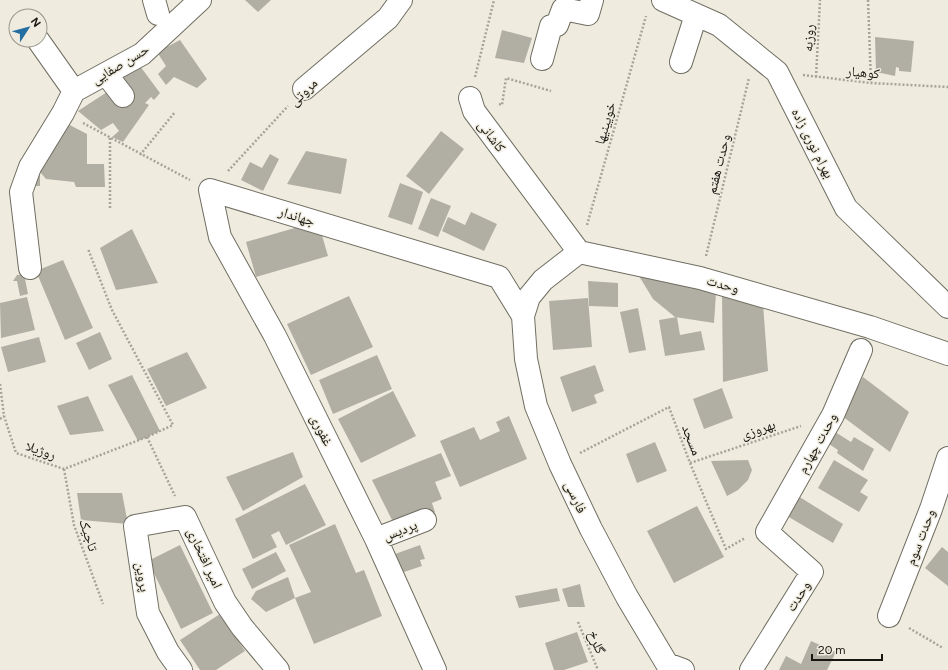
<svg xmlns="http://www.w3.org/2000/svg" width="948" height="670" viewBox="0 0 948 670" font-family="Figtree,'Noto Naskh Arabic',sans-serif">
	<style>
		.building { fill: #b1afa3 }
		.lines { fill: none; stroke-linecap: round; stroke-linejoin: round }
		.minor-casing { stroke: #706e62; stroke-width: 24 }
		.path { stroke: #a6a499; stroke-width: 2.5; stroke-dasharray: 2 2; stroke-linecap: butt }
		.minor { stroke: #fff; stroke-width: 22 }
		.labels { text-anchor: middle; stroke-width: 3; stroke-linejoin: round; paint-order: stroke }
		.street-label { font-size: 14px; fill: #171611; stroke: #efecdf }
	</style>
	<rect width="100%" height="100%" fill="#efecdf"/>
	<path class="building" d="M245,0H271L258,12Z
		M502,30L532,38L524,63L495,58Z
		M875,37L914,41L911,72L899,71V68L896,67L895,76L876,72Z
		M180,40L207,79L197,88L174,77L166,85L158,74L166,66L157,52Z
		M137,62L160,93L154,100L151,97L145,103L149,105L123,142L112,137L119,131L113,123L101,130L78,111L107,92L119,107L130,98L111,74Z
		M62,121L87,134V164H104L105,187H76L74,182L46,179L40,172V186H27Z
		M441,131L464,149L429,194L406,176Z
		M306,151L347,159L341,194L287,184Z
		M270,154L279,159L263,191L241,180L250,162L262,168Z
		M400,183L423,192L412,225L388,217Z
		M431,198L451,206L438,237L418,229Z
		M471,212L497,224L484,251L442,231L448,217L465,225Z
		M305,225H319L328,256L256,277L246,242Z
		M132,229L158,283L116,290L100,248Z
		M63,260L93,328L65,340L36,271Z
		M24,274L28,294L20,296L17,281H13L17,275Z
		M639,276L716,293L714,323L675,317L653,299Z
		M588,281L618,283V307L589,306Z
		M722,293L763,304L768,371L723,382Z
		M349,296L373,347L311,375L287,324Z
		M27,297L35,330L1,338L0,303Z
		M588,298L592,347L553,350L549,301Z
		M638,308L646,350L629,353L620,312Z
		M677,317L680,335L701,331L705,350L665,356L659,320Z
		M100,332L112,359L89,370L76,343Z
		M39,337L46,362L8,372L1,347Z
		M187,352L207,388L166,406L147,369Z
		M377,355L392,389L333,414L319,380Z
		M595,365L604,391L594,395L597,403L572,412L560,377Z
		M132,375L160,431L138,441L108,385Z
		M863,377L909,412L890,452L842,416Z
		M722,388L733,418L704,429L693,399Z
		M393,391L416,436L361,463L338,419Z
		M88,396L104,431L70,435L57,406Z
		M509,416L527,459L460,487L440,441L474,427L480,440L500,431L496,422Z
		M832,430L851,442L854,437L874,449L863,471L837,453L838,450L826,442Z
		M655,442L667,471L637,483L626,454Z
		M293,452L303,477L243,511L226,477Z
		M441,453L451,476L435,482L442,499L432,503L435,512L393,522L372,480Z
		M748,460L752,470L748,480L738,490L727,496L711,461Z
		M834,460L868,480L860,492L868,497L859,512L818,488Z
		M305,484L326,525L286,545L279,531L271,535L277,547L253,559L235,519Z
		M77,493H122L128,524L81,520Z
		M798,496L843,524L833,543L787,516Z
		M697,506L724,557L674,583L647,531Z
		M335,524L356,573L364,570L382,616L314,644L295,598L266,612L251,599L256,591L288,577L295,598L311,592L289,545Z
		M180,545L213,613L181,629L148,561Z
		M420,545L425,559L420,560L422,566L401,573L395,554Z
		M942,547L948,552V586L925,568Z
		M276,552L286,571L252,589L242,569Z
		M580,584L585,607H568L562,589Z
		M557,588L560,601L519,608L515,596Z
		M220,614L245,651L216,670H200L180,640Z
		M577,632L588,662L564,670H554L545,643Z
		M811,641L836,652L827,670H779L786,656L801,664Z"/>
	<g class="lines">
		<defs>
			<path id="minor" d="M154,0L158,14
				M663,0L719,25L777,72L846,208L948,307
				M38,40L74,91
				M542,59L551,26L557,25L563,9L588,14L592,0
				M681,62L696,15
				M106,74L123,96
				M304,89L388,18L401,0
				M470,98L474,111L579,252
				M30,268L21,192L30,167L63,113L74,91L142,54L200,0
				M376,539L425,520
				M889,616L931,509L948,458
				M181,670L168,652L148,613L135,526L185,517L225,602L242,627L278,670
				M435,670L376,539L275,336L220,237L210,190L499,277L523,316
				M683,670L667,664L627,597L591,529L560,464L536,406L526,359L523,316L529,297L543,280L579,252L700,278L870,327L948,354
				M751,670L812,572L767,532L833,415L861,350"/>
		</defs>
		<use href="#minor" class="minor-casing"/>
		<path class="path" d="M868,0L871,83
			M803,75L871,83L948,87
			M475,77L494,0
			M816,77L820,0
			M499,104L502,105L506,78L551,91
			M83,123L190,180
			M110,138V209
			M140,155L175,112
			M228,171L288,106
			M587,225L646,16
			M706,256L749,78
			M0,384L4,416L16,453L64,469L147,437L173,425L112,310L88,249
			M0,419L4,416
			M147,437L175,496
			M580,453L669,407L690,463L726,549L745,538
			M690,463L801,426
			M64,469L74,525L103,604
			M578,622L598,670
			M909,628L943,648"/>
		<use href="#minor" class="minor"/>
	</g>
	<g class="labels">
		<g class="street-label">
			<text transform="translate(808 38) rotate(-87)" y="5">روزبه</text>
			<text transform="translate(120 64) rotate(-31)" y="5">حسن صفایی</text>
			<text transform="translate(863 72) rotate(5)" y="5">کوهیار</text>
			<text transform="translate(303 92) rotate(-44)" y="5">مروتی</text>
			<text transform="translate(605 123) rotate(-74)" y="5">خویینیها</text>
			<text transform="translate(492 136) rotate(53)" y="5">کاشانی</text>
			<text transform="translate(813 143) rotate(63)" y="5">بهرام نوری زاده</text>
			<text transform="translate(718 164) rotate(-76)" y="5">وحدت هفتم</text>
			<text transform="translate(297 216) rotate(17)" y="5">جهاندار</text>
			<text transform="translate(723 284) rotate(16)" y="5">وحدت</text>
			<text transform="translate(758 429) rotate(-19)" y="5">بهروزی</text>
			<text transform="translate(322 430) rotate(63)" y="5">غفوری</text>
			<text transform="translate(692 440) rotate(69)" y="5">مسجد</text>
			<text transform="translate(817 443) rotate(-61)" y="5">وحدت چهارم</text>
			<text transform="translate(41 450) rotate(19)" y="5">روژیلا</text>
			<text transform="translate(576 497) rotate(65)" y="5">فارسی</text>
			<text transform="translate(400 530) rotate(-21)" y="5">پردیس</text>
			<text transform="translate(89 535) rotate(72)" y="5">تاجیک</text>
			<text transform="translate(920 537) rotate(-69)" y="5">وحدت سوم</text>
			<text transform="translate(205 558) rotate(65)" y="5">امیر افتخاری</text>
			<text transform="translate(143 577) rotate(81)" y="5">پروین</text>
			<text transform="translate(798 596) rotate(-58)" y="5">وحدت</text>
			<text transform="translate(597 642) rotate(68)" y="5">گلرخ</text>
		</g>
	</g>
	<g transform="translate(28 28) rotate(54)"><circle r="19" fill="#efecdf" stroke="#99968d"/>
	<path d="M0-3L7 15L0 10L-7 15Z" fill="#256ea2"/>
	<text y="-6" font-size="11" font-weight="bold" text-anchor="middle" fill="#171611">N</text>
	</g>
	<path d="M812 654v6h70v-6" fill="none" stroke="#171611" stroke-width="2"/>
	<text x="818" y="654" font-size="12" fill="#171611" stroke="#efecdf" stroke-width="3" paint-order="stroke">20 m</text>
</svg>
